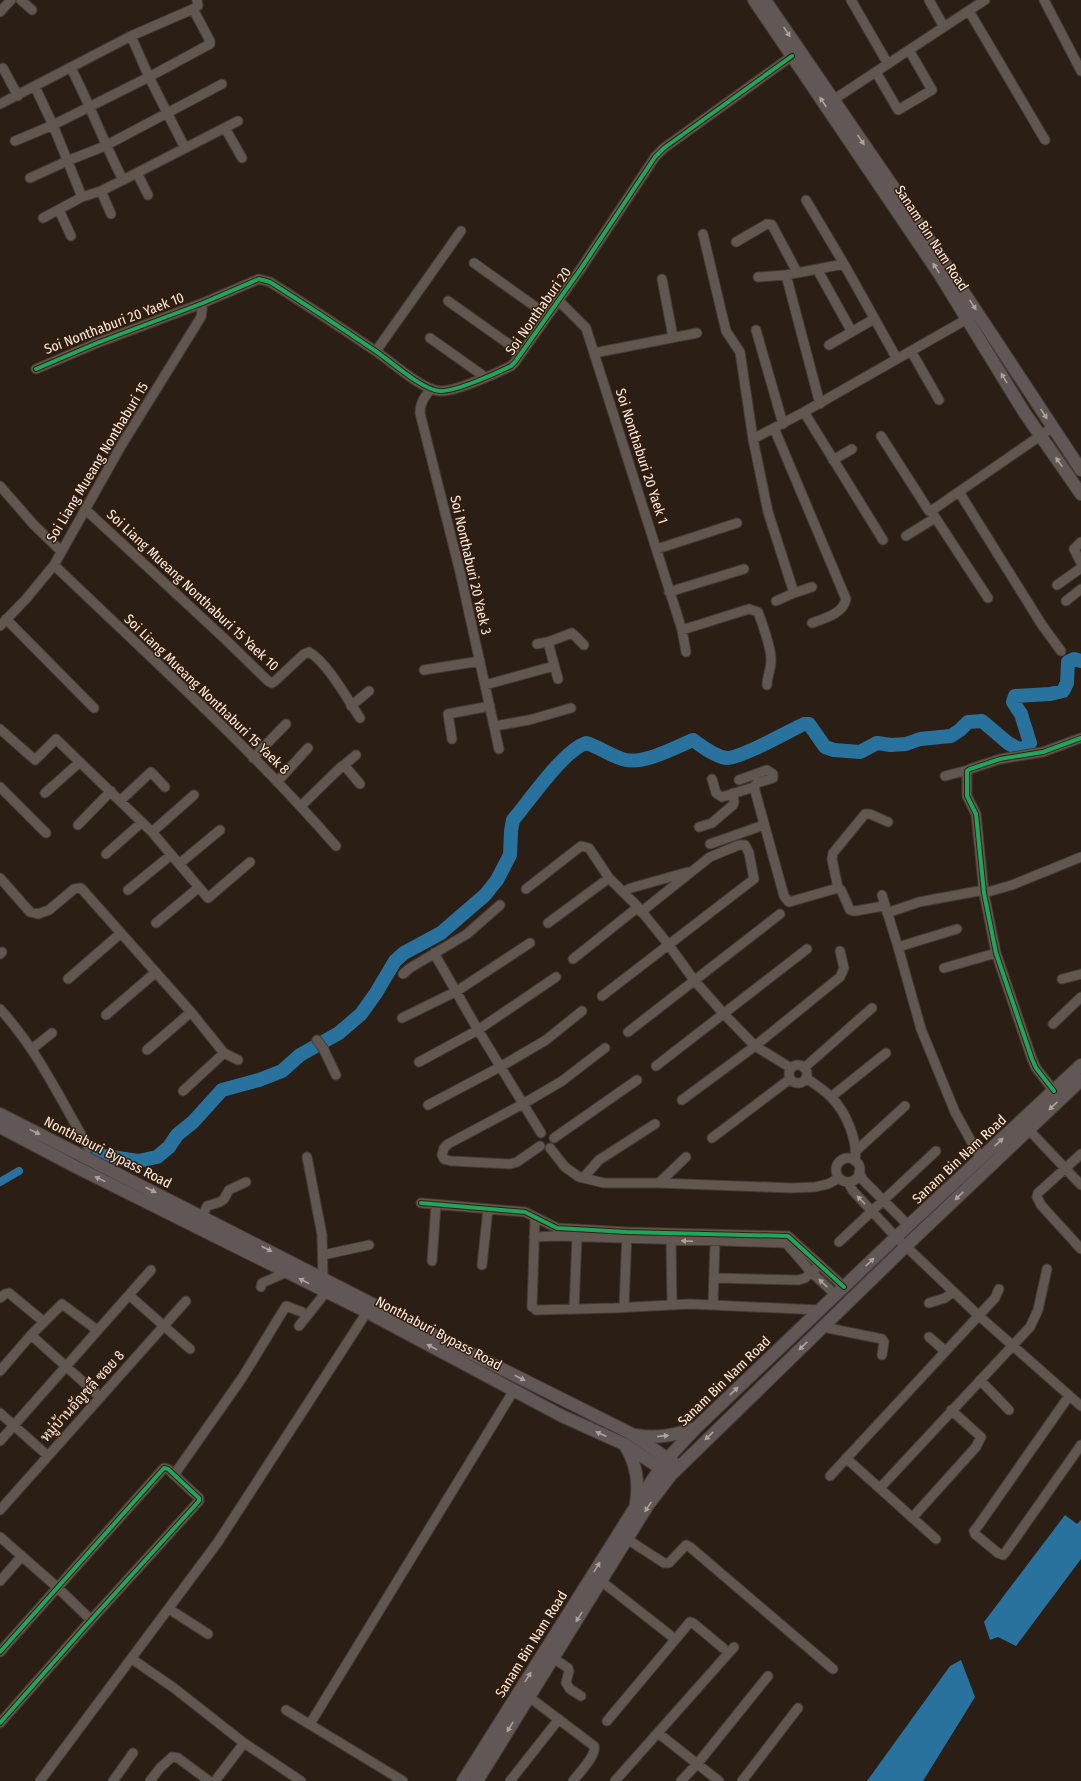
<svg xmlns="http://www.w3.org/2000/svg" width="1081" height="1781" viewBox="0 0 1081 1781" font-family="'Fira Sans Condensed',Sarabun,sans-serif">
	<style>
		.water { fill: #29729d }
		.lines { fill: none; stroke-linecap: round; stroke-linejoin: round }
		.canal { stroke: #29729d; stroke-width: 8 }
		.river { stroke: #29729d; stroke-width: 14 }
		.minor-casing { stroke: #453b34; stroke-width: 11 }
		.major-casing { stroke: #453b34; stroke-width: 14 }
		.minor { stroke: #615750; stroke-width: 9 }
		.major { stroke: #615757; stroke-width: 12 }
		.cycleway-casing { stroke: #341d0c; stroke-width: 6 }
		.cycleway { stroke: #20a55d; stroke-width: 4 }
		.oneway { fill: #aea29c }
		.oneway2 { fill: #aea298 }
		.labels { text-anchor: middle; stroke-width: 3; stroke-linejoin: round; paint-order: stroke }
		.street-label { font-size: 14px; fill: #fcece1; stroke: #341d0c }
	</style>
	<rect width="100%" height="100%" fill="#2b1e15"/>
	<path class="water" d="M1065,1515L1077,1524L1081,1520V1559L1016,1646L998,1637L990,1640L984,1622Z
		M961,1660L975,1697L923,1781H867L950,1666Z"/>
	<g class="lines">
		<path class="canal" d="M0,1182L19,1171"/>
		<path class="river" d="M98,1155L138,1161L157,1157L169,1147L177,1135L193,1122L222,1090L259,1080L282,1071L300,1055L339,1033L361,1014L376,993L395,961L404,953L441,933L485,895L497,880L510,855L511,831L513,820C530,800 563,751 586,743C600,747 612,757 626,760C645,764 676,747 693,740C703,747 714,756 726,758C740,759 789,731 804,724H809L825,747L834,750L860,752L877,743L891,745L906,744L920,739L951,736L960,730L968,722L982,721L1008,743L1019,749L1024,748L1030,743L1021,714L1013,702L1015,696L1050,694L1063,691L1067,683L1068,662L1074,659L1081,661"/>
		<defs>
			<path id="minor" d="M21,0L32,10
				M851,0L888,64
				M929,0L944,27
				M1044,0L1081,71
				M969,11L1045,140
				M0,12L11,0
				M131,36L149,77L185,148
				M3,68L18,96
				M71,68C90,105 104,143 123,180
				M876,72L898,110L932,90L909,50
				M35,87L53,125L82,197
				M833,100L985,0
				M0,104L131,36L193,9L198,6L197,0
				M225,128L242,158
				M15,141L53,125L149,77L210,44V41L193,9
				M137,173L148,195
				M30,178L67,161L105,146L222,84
				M101,191L111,214
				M806,200L844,264L897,359
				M59,210L71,236
				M43,218L82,197L101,191L123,180L238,121
				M703,234L726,331L740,352L753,439L768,512L794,593L812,587
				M736,242L767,224L772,225L797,272
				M474,263L547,315
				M817,269L852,332
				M786,275L820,404
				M758,277L786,275L844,264
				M662,279L673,337
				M558,300L586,328L682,630L686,652
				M448,301L520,352
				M756,330L783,424
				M430,338L485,377
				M829,345L874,319
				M376,351L461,231
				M911,351L939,400
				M594,353L697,333
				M36,369L97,343L203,303L259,279L270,282C305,304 340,327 374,350C391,361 422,390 440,391C455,392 497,373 511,366L515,362L580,270L655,157L664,148L792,56
				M430,390C424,398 420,403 420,413L460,572L499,749
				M804,412L883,540
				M774,428L846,599C843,614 825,618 812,623
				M881,436L929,511H931L988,598
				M753,439L804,412L967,319
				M833,460L852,449
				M0,486L34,525L61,551
				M959,492L1042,625L1061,651
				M86,510L226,640L268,681L272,683L275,681L304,654L309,652C327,662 348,700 360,718
				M931,511L1053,427
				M906,536L935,518
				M1081,542L1074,549L1081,563
				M657,549L737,523
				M54,565C149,656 250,747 336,846
				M1057,585L1081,568
				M669,592L744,569
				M776,601L794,593
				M1066,601L1081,589
				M6,619L94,708
				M0,626L26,599L54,565L121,446L201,317L203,303
				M682,630L749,609L758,612C762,622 772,651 771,661C771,669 767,677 767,685
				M548,642L572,633L584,645
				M537,644L548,642L558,679
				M424,670L480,661
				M485,685L554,666
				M351,706L369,691
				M495,726L529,720L571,708
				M0,729L35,760L56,739L152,832L208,898L250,862
				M452,739L448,714L490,706
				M253,758L286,724
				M344,765L356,755
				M945,776L968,770
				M712,779L716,793L722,797L754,787
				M739,780L767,770L773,774V778L757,783L754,787L784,896L789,902L838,888L841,890L850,910L855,911L884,906
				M277,782L308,748
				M0,787L46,833
				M45,793L80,762
				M120,801L151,772L165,787
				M301,806L342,766L344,765L360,784
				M78,825L111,791
				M699,827L712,823L733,805L734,802L733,793
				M152,832L194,795
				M710,844L764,825
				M106,854L141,823
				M179,864L220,830
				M0,878L30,912L38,914L49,910L74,889L81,888L191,1012L224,1053L183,1091
				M838,888L832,859L833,853L865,814H870L888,822
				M526,889L581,846L589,848L609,878L638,907L668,944L694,980L724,1014L755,1046L791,1068
				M128,890L171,855
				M623,892L631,888L688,872
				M984,893L1012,885L1081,857
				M882,895L898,947L921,1029L955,1112L981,1159
				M887,913L919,902L984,890
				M156,923L198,888
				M548,923L609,878
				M898,947L957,929
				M434,953L478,1030L541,1133
				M0,954L2,952
				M573,959L638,907
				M944,968L996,953
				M403,974L410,968L467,934L500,905
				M68,979L121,933
				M1062,979L1081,974
				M602,996L754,879L749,853L745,845H739L710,857L641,912
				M0,1009C39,1052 60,1099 89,1148
				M106,1015L156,972
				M402,1018L457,991L530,943
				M1053,1024L1081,997
				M628,1032L780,914
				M317,1040L323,1048L336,1075
				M32,1049L52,1033
				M147,1050L191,1012
				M224,1053L238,1060
				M419,1062L478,1030L556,977
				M789 1074a9 9 0 1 1 18 0a9 9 0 1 1-18 0Z
				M656,1066L807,949
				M804,1068L872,1008
				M806,1078C815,1084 823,1089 831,1097C846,1112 858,1140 855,1161
				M1054,1091L1036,1068L1032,1059L996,953L984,893L976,814L967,796V771L970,769L1000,759L1043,752L1081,738
				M831,1097L886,1053
				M682,1100L755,1046L840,977L844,968L840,951
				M428,1105L500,1067L546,1040L582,1011
				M1028,1129L1081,1185
				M554,1138L637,1080
				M712,1138L790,1079
				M540,1146L517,1162L510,1164L451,1161L444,1159L442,1155L444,1148L448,1144L523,1104L562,1081L605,1048
				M550,1148L565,1167L579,1177L604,1183H659L792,1188L815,1187L828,1184L839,1178
				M857,1150L905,1106
				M307,1157L322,1235L323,1278
				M836 1170a12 12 0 1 1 24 0a12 12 0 1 1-24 0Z
				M859,1172L863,1180L909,1226
				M583,1178L599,1160L655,1124
				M848,1182L853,1191L896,1237L978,1315L1081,1406
				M659,1183L686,1157
				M421,1203L525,1212L557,1228L627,1232L788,1236L844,1287
				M202,1217L207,1206L220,1202L224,1199L229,1190L246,1182
				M534,1237L556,1236L786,1243L811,1272L836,1295
				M671,1240L672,1305
				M839,1242L936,1151
				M1081,1249L1041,1205L1037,1197L1038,1193L1081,1154
				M323,1255L369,1245
				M432,1261L436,1205
				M482,1265L488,1209
				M714,1278L799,1280L805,1278L815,1269
				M261,1287L262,1283L287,1272
				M129,1295L190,1349
				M0,1298L5,1294L9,1293L44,1322
				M929,1303L945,1298L953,1292
				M713,1304L715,1242
				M532,1307L535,1217
				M624,1307L627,1233
				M574,1309L577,1237
				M536,1310L614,1308L690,1304L819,1310
				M299,1326L326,1292
				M823,1327L882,1339L884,1342L882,1355
				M31,1335L100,1397
				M929,1337L945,1351
				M0,1371L31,1335L62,1304L97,1330
				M980,1380L1009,1410
				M1069,1396L978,1526L974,1531L975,1534L998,1553L1003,1555L1005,1553L1081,1445
				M0,1413L48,1456
				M0,1441L151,1270
				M846,1458L936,1539
				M174,1475L242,1378L286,1306L302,1312
				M830,1476L995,1298L999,1289
				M880,1488L1030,1327L1038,1310L1047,1269
				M0,1510L186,1301
				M912,1518L976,1447L981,1437L951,1410
				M0,1537L58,1588L91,1620
				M627,1539L664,1563H669L686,1545L690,1547L833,1669
				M0,1581L22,1556
				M601,1581L675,1639
				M169,1609L208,1634
				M0,1652L164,1468L168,1469L199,1498V1501L91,1620L0,1723
				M553,1658L568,1668L569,1671L566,1683L570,1689L581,1696
				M132,1659L174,1688L244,1743L301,1781
				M529,1697L594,1746C597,1755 579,1773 573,1781
				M286,1710L403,1781
				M607,1721L690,1622L693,1623L723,1648
				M310,1724L514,1390
				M658,1733L719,1781
				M40,1781L218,1542L367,1312
				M113,1781L133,1753
				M150,1781L160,1768L172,1757L178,1758L209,1781
				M215,1781L244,1743
				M510,1781L559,1719
				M615,1781L734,1647
				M681,1781L698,1763L768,1676
				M742,1781L798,1708"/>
			<path id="major" d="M754,0L940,275L1024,412L1081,494
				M765,0L922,229L1081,470
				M0,1114L396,1316L630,1433L674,1463
				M0,1127L76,1167L367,1312L562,1416L624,1444L666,1472
				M637,1435C656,1439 674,1435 693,1429
				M626,1447C637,1466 639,1483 636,1504
				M463,1781L653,1479L668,1458L696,1428L896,1237L1081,1065
				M477,1781L648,1505L671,1475L906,1246L1081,1080"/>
		</defs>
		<use href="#minor" class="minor-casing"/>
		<use href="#major" class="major-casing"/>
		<use href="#minor" class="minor"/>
		<use href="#major" class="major"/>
		<defs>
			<path id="cycleway" d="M36,369L97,343L203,303L259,279L270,282C305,304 340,327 374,350C391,361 422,390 440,391C455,392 497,373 511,366L515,362L580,270L655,157L664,148L792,56
				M1054,1091L1036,1068L1032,1059L996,953L984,893L976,814L967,796V771L970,769L1000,759L1043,752L1081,738
				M421,1203L525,1212L557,1228L627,1232L788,1236L844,1287
				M0,1652L164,1468L168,1469L199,1498V1501L91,1620L0,1723"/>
		</defs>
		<use href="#cycleway" class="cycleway-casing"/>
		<use href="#cycleway" class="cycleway"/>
	</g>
	<defs><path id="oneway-solid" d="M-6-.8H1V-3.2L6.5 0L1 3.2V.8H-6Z"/></defs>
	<g class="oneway">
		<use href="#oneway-solid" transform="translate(787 32) rotate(56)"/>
		<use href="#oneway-solid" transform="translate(823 102) rotate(-124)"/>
		<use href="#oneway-solid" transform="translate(861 140) rotate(56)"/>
		<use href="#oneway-solid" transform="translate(936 268) rotate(-124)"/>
		<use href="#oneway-solid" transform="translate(973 305) rotate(56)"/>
		<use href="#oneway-solid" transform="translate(1004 378) rotate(-121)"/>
		<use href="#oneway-solid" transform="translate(1044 414) rotate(57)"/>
		<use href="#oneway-solid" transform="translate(1059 462) rotate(-125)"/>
		<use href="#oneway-solid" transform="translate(1053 1106) rotate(137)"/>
		<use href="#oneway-solid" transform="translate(35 1132) rotate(26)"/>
		<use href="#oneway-solid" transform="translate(999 1142) rotate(-43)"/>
		<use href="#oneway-solid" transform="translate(100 1179) rotate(-154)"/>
		<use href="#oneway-solid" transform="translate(151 1190) rotate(27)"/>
		<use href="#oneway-solid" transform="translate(959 1196) rotate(136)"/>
		<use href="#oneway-solid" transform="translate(267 1249) rotate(27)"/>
		<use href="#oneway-solid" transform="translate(870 1262) rotate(-44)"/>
		<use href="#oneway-solid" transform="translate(304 1281) rotate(-153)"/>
		<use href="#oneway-solid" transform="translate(803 1346) rotate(136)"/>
		<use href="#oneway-solid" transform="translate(432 1347) rotate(-152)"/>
		<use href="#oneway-solid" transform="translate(520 1378) rotate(27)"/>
		<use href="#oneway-solid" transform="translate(734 1391) rotate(-44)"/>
		<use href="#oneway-solid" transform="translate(601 1434) rotate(-155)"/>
		<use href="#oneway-solid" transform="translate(663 1436) rotate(-5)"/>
		<use href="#oneway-solid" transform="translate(709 1436) rotate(136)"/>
		<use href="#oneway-solid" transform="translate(648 1507) rotate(123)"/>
		<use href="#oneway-solid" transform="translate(597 1567) rotate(-58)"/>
		<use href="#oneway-solid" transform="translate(579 1617) rotate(122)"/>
		<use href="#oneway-solid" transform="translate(528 1677) rotate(-58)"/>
		<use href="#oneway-solid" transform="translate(510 1727) rotate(122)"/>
	</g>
	<g class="oneway2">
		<use href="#oneway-solid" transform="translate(861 1200) rotate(-134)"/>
		<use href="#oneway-solid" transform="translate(687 1241) rotate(-178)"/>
		<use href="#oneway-solid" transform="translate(823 1283) rotate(-137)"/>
	</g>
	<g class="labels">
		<g class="street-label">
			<text transform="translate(932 238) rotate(57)" y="5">Sanam Bin Nam Road</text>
			<text transform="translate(538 311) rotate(-55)" y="5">Soi Nonthaburi 20</text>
			<text transform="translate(114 323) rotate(-21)" y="5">Soi Nonthaburi 20 Yaek 10</text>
			<text transform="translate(642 456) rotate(72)" y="5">Soi Nonthaburi 20 Yaek 1</text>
			<text transform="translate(97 462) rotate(-59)" y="5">Soi Liang Mueang Nonthaburi 15</text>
			<text transform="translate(471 565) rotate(77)" y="5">Soi Nonthaburi 20 Yaek 3</text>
			<text transform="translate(193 590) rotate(43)" y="5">Soi Liang Mueang Nonthaburi 15 Yaek 10</text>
			<text transform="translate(207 694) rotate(44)" y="5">Soi Liang Mueang Nonthaburi 15 Yaek 8</text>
			<text transform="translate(108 1152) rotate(27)" y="5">Nonthaburi Bypass Road</text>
			<text transform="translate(959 1159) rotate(-43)" y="5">Sanam Bin Nam Road</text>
			<text transform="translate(439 1333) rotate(28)" y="5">Nonthaburi Bypass Road</text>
			<text transform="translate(724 1381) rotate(-44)" y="5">Sanam Bin Nam Road</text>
			<text transform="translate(82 1396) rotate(-48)" y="5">หมู่บ้านอัญชลี ซอย 8</text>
			<text transform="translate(531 1644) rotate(-58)" y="5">Sanam Bin Nam Road</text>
		</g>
	</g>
</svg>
